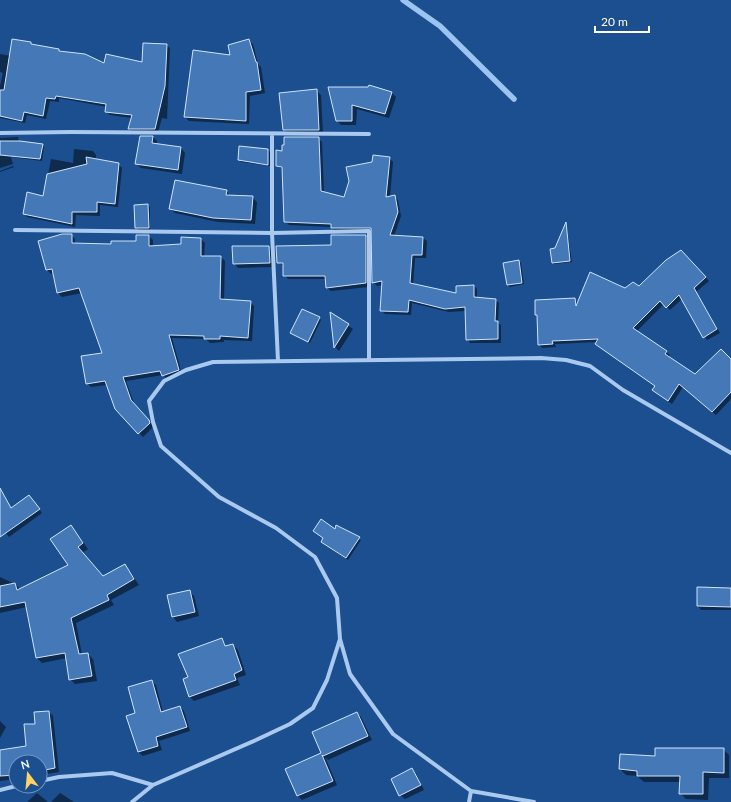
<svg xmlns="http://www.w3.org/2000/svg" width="731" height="802" viewBox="0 0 731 802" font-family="Lato,sans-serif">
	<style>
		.shadow { fill: #0007 }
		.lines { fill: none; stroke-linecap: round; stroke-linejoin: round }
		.stream { stroke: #9cc4f0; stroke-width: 5.5 }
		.building { fill: #4478b7; stroke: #cfe3fa }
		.minor { stroke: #a9c9ee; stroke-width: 4 }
	</style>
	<rect width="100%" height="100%" fill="#1b4f8f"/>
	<path class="shadow" d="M249,41L253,44L258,64L261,67L265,93L250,96L249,124L189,121L185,117L232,56Z
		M31,43L33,45L59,50L105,64L143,63L166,45L170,48L167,119L162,118L158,132H133L129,129L132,118L110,115L106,112L107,107L59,98V102L50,101L46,119L27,115L25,123L0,118V86L3,73L0,72V54L11,56Z
		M329,88L391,92L396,97L389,118L357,109L356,125H341L337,121Z
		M316,90L321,95L323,134H288L284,129Z
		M18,137L19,142L42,145L44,147L42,161L11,157L13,164L0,168V138Z
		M153,137L157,141V144L181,148L185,153L182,174L141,168L136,163Z
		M318,138L322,142L324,193L344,198L390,158L393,162L390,197L394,196L398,200L401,216L394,236L423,238L427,241L426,258H415L413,285L457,295L474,286L477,289V298L496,300L499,303L498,323L501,325V343H470L467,339L466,311L449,312L412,303L411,315L385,314L381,310L383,285L377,286L373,282V232L335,231L331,227L289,225L285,221L283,169L276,165L283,152Z
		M240,147L268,150L270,152V166L241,162L239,160Z
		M74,149L93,151L96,155V160L118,164L122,168L118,207L100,205V216L76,215L75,227L27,217L24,213L44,197L51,159L73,163Z
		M13,166L14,167L0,172V171Z
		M226,190L230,196L252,197L257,202L255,224L218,222L175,213L170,209Z
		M148,205L150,207V230H138L136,227Z
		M566,224L572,262L554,264L552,262L556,249Z
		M71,235L75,239V244L112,245L137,242L149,236L153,240V247L182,245L201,239L205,243L204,257H221L225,261L224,300L250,302L254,306L252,341L224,340V342L210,343L206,339L172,338L182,374L167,379L163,375L126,381L135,406L153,425V427L143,437L116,409L107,385L91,387L87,383L104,353L82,293L62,297L58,293L54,273L51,274L47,270L39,242Z
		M365,236L369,239V287L331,291L327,288L326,279H288L284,275V266L278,262Z
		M269,247L273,251L274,267L238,268L234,263Z
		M681,251L709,281L696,292L720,333L707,340L682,299L670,310L664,304L637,331L666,352L670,355L669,357L695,375L731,360V399L716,415L683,387L672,404L653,390L655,386L598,342L555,344L556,347L542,348L539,344L538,317L536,315L574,299L578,303L626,289L639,288Z
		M519,261L521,263L524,284L510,287L508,285Z
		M331,314L353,329L339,351L335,347Z
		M319,318L321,320L310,343L294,335Z
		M29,496L42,513L9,537L0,525V515Z
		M71,526L88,549L82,553L103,577L125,565L139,585L111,600L114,605L76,623L82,655L88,654L93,659L97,681L75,684L70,679L67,658L42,663L37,658L27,607L0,613V577L15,584L20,589L69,565Z
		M335,530L361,540L348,560L324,544Z
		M731,587V610H701L698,606V588Z
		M189,591L194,596L199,616L177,622L173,617L168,596Z
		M222,640L227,647L233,645L238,650L246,675L237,678L240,685L194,701L190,697L184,680L189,678Z
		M151,681L156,685L163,712L180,707L184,711L190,731L159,741L162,750L143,756L138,752L137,714Z
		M49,712L53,716L59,772L40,775V762H16V779L0,781V752L27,746Z
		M357,713L361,717L372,740L328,760L325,757L337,785L302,800L298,796L286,769L323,753Z
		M0,721L6,727L0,738Z
		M723,749L729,755V778H709L708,800L686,799L680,793V782H644L637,776L626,775L620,769L656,757Z
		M412,769L416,774L424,790L405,799L400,795Z
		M37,793L48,802H27Z
		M60,793L74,802H51Z"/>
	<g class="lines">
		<path class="stream" d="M403,0L440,26L514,99"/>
	</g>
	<path class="building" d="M12,39L31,42V44L59,49V51L85,54L104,63L106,54L142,62L143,43L167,44L165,86L155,129H128L132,115L105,112L106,104L56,96L55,99L46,98L43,116L24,112L22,121L0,116V90H4Z
		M249,39L256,62H257L261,90L246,92V121L184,117L193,50L230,55L228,45Z
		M369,85L392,92L385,114L352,105V121H336L328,87H368Z
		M317,89L319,130H283L279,93Z
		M140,136H153L152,143L181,147L178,170L135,164Z
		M284,137H319L321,191L344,197L349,181L346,167L372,162L373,155L390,157L386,197L395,195L398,212L390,235L423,237L422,255H412L410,283L456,293V286L474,285V297L496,299L495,321H498V339L466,340L465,307L445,309L409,300L408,312L380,311L382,281L372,283L371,228H331V224L284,222L282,167L276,166V150L282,151V145H284Z
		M0,141H20L43,144L40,159L0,155Z
		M239,146L268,149V165L238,160Z
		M86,157L119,163L115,204L97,202V212H72V224L23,214L27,192L43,196L47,174L87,164Z
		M175,180L227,190L226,195L253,196L251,220L213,218L169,209Z
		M148,204L149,228H135L134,205Z
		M566,222L570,261L552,263L550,249L555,248Z
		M62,234H72V243L111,244V241H136V235H149V246L181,244V237L201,238V256H221L220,299L251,301L248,338L220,336V339H204V336L169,335L179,370L162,376L160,371L123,377L131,400L149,420L150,423L138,434L115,409L105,381L86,384L81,356L102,353L79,288L57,293L52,269L46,270L38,241Z
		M331,235H366V283L326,288L325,276H283V263H277L276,246L331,245Z
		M232,246H269L270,263L233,264Z
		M681,250L706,277L694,288L717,329L703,338L679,295L666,308L660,301L633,328L667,351L665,354L695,374L721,349L731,359V392L712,412L679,384L668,401L652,390L655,386L595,344L598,339L552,341L553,344L538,345L537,315H535V300L575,298L576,306L590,272L625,288L633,282L639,286L666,260Z
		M519,260L522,283L507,285L503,263Z
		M302,309L320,317L308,342L290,333Z
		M330,312L349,324L334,348Z
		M0,488L11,508L29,495L40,509L0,537Z
		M321,519L335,529L336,525L360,537L346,558L321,542L323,538L313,531Z
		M71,525L83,543L78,547L103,576L125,564L134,579L107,595L109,600L71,618L79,654L88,653L92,676L69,680L65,653L36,658L25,602L0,607V586L15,583L17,590L68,565L50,539Z
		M697,587L731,588V607L697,606Z
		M190,590L195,612L172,617L167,595Z
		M222,638L225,646L233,644L242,670L234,674L236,680L189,697L183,679L188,677L178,654Z
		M152,680L161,712L180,706L187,727L156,737L158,746L138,752L126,716L135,713L128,687Z
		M49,711L55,768L40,771V762H16V775L0,776V750L26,746L24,724H35L34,712Z
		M357,712L368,736L323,756L322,755L333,781L297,796L285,769L321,753L312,732Z
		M655,748H724V773L703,772V794H679L680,776H637V771L619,769L620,754L655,756Z
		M412,768L421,785L399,796L391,779Z"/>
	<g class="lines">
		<path class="minor" d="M0,133L71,132L369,134
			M272,134V233L278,361
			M15,230L272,233L369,231V360
			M340,639L350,674L393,734L471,791L534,802
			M40,781L59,777L112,773L153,785
			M0,790L16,786
			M132,802L153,785L256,740L290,724L313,708L327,680L340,639L337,598L315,557L276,528L219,497L161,446L153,422L149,401L164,381L186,370L213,362L541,358L566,360L590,366L623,390L731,453
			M469,802L471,791"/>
	</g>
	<g transform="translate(28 774) rotate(344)"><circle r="19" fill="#1b4f8f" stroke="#7695bc"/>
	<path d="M0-3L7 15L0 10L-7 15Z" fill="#ffd166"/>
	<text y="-6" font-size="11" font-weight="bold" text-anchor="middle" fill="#ffffff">N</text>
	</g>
	<path d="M595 26v6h54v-6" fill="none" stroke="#ffffff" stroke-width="2"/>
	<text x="601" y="26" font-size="12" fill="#ffffff" stroke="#1b4f8f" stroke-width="3" paint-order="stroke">20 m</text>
</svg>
